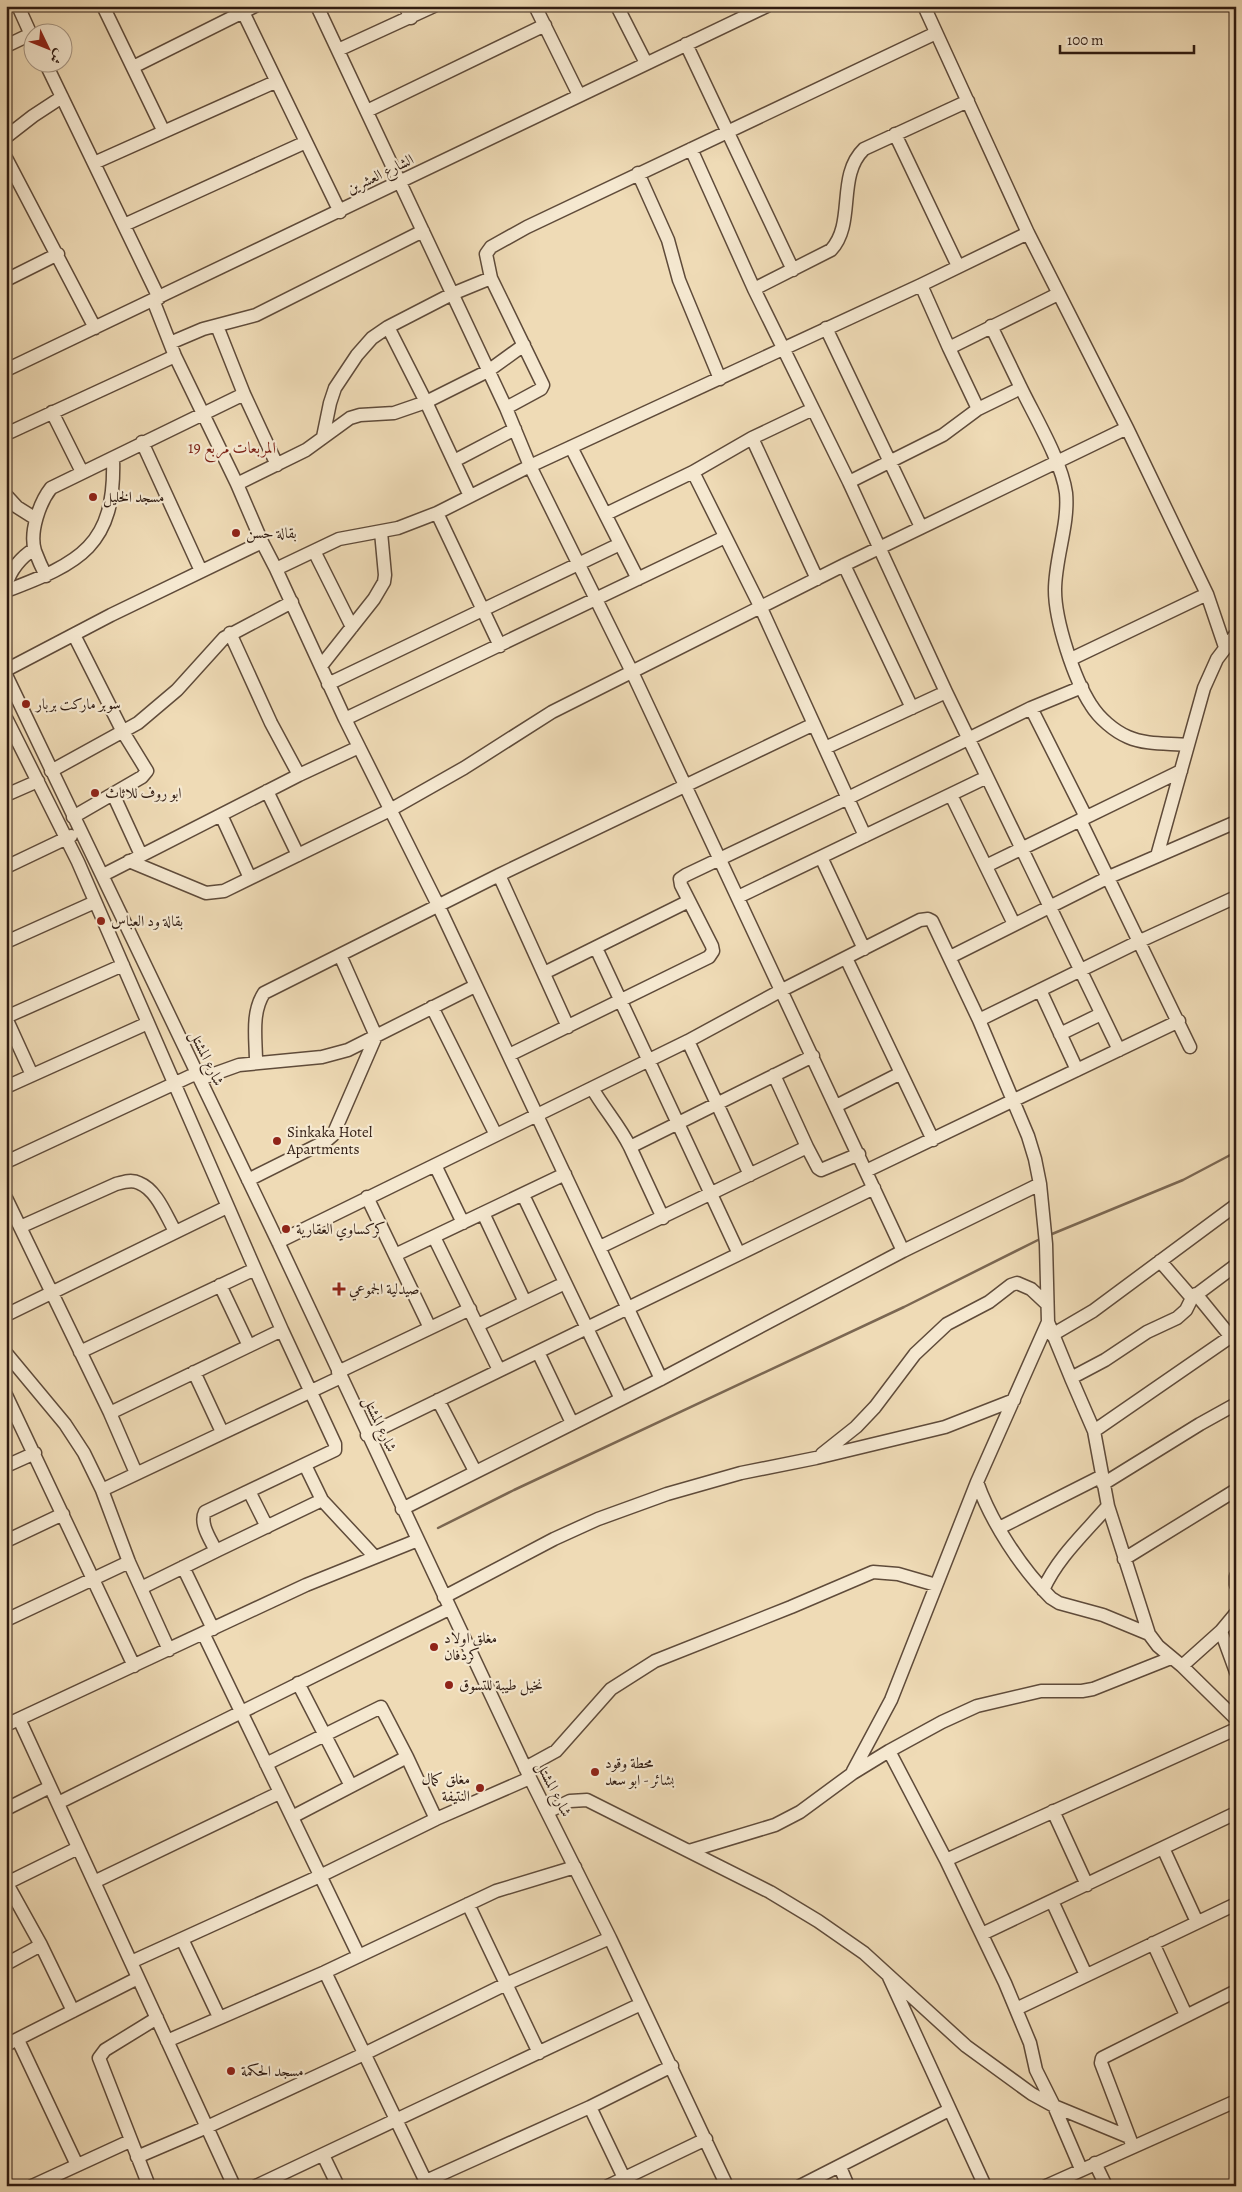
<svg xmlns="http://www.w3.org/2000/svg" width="1242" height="2192" viewBox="0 0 1242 2192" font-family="Alegreya,Amiri,serif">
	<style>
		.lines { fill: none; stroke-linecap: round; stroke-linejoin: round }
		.stream { stroke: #7b6752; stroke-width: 2.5 }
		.minor-casing { stroke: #5f4b3a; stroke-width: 15 }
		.minor { stroke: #f5e8d0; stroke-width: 12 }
		.poi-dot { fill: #8f2418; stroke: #f5e8d0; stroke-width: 2 }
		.labels { text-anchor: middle; stroke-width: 4.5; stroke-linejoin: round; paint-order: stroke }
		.street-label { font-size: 15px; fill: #2f1b11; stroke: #f5e8d0 }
		.poi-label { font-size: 15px; fill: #2f1b11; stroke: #f5e8d0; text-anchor: start }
		.neighbourhood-label { font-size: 16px; fill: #7a1f14; stroke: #f5e8d0 }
	</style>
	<rect width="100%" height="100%" fill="#efdbb6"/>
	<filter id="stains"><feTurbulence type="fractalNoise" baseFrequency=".004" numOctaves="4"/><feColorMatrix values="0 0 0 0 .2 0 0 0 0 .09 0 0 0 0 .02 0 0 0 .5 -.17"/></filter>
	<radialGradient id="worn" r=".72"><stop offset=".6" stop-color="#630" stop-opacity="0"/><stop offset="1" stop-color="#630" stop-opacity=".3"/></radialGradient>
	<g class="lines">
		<path class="stream" d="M1052,1234L1183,1180L1236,1152
			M438,1528L514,1490L904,1307L1038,1240"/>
		<defs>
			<path id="minor" d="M18,6L32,37
				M103,6L163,130
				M317,6L506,408L530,466L632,672L903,1251
				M405,6L411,18
				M535,6L579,95
				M617,6L646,63
				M924,6L1028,233L1127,428L1207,594L1225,647
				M243,12L340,212
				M686,44L793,270
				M6,46L31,34
				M338,50L434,6
				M45,62L159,298
				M133,67L255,6
				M367,111L545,25
				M895,134L958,266
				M6,137L33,116L62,97
				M691,149L754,289L849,482L946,692L1119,1050
				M6,158L95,328
				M94,163L275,82
				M638,173L668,240L679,280L720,379
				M124,225L306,142
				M6,280L58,254
				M921,285L949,348
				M754,289L831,250C856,223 836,176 864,149L968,101
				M153,300L175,356L237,484L262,542L276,569L345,719L438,905L661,1379
				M217,326L244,394L277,465
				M991,326L1021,388
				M388,327L426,402L470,496
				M826,328L921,527
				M170,343L203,329L256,315L423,231
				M6,370L767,6
				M506,408L541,389L543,385L491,278L486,254L491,247L527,227L936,33
				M978,409L949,348L1058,294
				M52,412L82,472
				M6,434L175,356
				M323,437L330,403L335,388L357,355L372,338L388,327L452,294L491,278
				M752,438L817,579
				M142,442L201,571
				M571,447L638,579
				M454,461L515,429
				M693,472L761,608L865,836
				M849,482L943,435L978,409L1021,388C1035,417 1062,462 1066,493C1069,525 1055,558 1055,590C1055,621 1074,679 1091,705C1099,718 1114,731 1128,737C1146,745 1169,743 1188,745
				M237,484L306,450L350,418L360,415L394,413L426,402L488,371L524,345
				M6,495L17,507L36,519
				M437,513L500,646
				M606,514L693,472L752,438L813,409
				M314,551L352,627
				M844,565L912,708
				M276,569L339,539L398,528L437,513L530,466L921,285L1028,233
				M46,576C42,568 38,559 35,551C29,532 40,502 51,488L244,394
				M6,585C11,569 20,558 34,549
				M6,591C80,563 116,546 113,458
				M230,633L271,723L299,775
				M1071,659L1207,594
				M321,666L374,599L384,582L385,575L381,532
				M6,670L111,615L262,542
				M6,675L278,1242L530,1778L610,1938L727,2186
				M328,684L620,544
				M1031,708L1086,817
				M6,718L78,862L255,1269L80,1352
				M345,719L725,537
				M825,748L946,692
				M51,771L138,723L177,690L224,638L292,602
				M267,791L298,855
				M113,794L141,855
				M6,795L38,781
				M951,795L1014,924
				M221,815L250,878
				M73,817L142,777L147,771L123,732L74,635
				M1080,820L1190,1047
				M1157,856L1204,688L1217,659L1236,634
				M821,857L864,949
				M129,861L206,893L224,891L390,810L464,768L552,712L844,565L1127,428
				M986,866L1181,771
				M6,867L71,836
				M103,875L299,775L359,747
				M499,875L568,1027
				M738,897L987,777
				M6,942L95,902
				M950,957L1109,877L1236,822
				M846,958L933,1140
				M544,973L689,901
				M1040,990L1077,1070
				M432,1007L496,1135
				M6,1017L123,965
				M6,1018L32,1075
				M979,1020L1140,941L1236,897
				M1060,1034L1101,1014
				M688,1041L750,1175
				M509,1055L709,957L713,951L712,946L681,885L680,879L686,875L848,798L1031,708L1082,687
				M256,1062C256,1039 251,1013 264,993L499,875L814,724
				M774,1075L807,1147
				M200,1079L239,1065L322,1057L348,1050L475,986
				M6,1087L148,1023
				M592,1088C604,1109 619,1125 630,1147L813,1056
				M836,1106L901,1073
				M630,1147L663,1218
				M6,1162L197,1073
				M435,1165L463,1223
				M866,1171L1179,1021
				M248,1180L326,1141L333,1135L376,1036L340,955
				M523,1195L621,1399
				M367,1197L430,1328
				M6,1198L110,1413L282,1330L335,1444V1450L205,1512C199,1524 211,1540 216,1551L141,1588
				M483,1213L525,1302
				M20,1227L116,1184C123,1182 132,1179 139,1183C157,1190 166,1216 175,1231
				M434,1237L499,1370
				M278,1242L688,1041L782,990L920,920L928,919L932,921L979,1020L1028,1136L1035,1159L1040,1184L1046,1244L1048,1322L1071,1378L1105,1360L1147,1332L1177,1318L1186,1310L1192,1298
				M600,1247L807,1147L818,1168L821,1170L859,1154
				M739,1254L874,1188
				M395,1255L565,1174
				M1160,1261L1192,1298L1236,1265
				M255,1269L282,1330
				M220,1285L249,1346
				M1196,1294L1231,1337
				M6,1315L227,1207
				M478,1325L565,1283
				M1052,1335L1093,1311L1236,1205
				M538,1352L572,1423
				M6,1353L65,1424L84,1453L102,1490L129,1562L169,1650
				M194,1372L222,1432
				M338,1372L470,1309
				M1071,1378L1094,1431L1108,1506L1149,1634L1158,1646L1182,1666L1236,1719
				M6,1395L134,1666
				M438,1400L475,1471
				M110,1413L136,1473
				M1094,1431L1236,1333
				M367,1435L739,1254L596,948
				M822,1454L856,1427L875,1407L915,1354L947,1324L989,1302L1011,1285L1017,1283L1031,1289L1047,1304
				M6,1466L35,1453
				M977,1482C991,1522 1021,1568 1051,1598L1059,1603L1103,1615L1149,1634
				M1103,1484L1200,1424L1236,1404
				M102,1490L341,1377
				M249,1491L267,1527
				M322,1500L375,1557
				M402,1509L661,1379L903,1251L1040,1184
				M999,1528L1102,1476
				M6,1541L63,1514
				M216,1551L322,1500L305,1465
				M1124,1559L1236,1490
				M183,1567L213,1629
				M1236,1576V1585
				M1043,1590C1058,1557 1084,1534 1108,1506
				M444,1597L554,1539L598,1519L667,1494L741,1473L816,1458L945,1427L1014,1400
				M6,1620L129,1562
				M1221,1631L1236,1672
				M203,1633L359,1956
				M1182,1666L1221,1631L1236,1613
				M298,1683L351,1786
				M19,1719L234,2186
				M6,1725L306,1585L418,1540
				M889,1751L946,1860
				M266,1764L381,1707L407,1757L436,1819
				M525,1768L556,1751L611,1689L655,1661L791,1607L873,1572L898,1574L936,1585
				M853,1771L891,1700L977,1482L1048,1322
				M58,1803L449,1609
				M6,1809L50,1787
				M1053,1811L1087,1885
				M547,1812L570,1801L587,1800L770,1892L818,1921L864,1953L966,2046L1032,2094L1054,2106L1129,2137
				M292,1817L407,1757
				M1163,1848L1197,1922
				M689,1851L775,1825L800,1812L853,1773L889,1751L942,1722L977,1706L1041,1691H1082L1093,1689L1171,1658
				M6,1882L41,1945
				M94,1882L279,1793
				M7,1883L78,1848
				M1052,1901L1086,1975
				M468,1904L539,2053
				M982,1934L1236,1813
				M182,1939L219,2017
				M1153,1943L1186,2015
				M131,1962L320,1876L436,1819L530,1778
				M6,1964L41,1945L73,2011
				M325,1972L428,2186
				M889,1977L985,2186
				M1016,2009L1236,1904
				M18,2040L77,2165
				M167,2041L325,1972L496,1891L575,1867
				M6,2045L138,1978
				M590,2107L624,2178
				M1133,2147L1101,2063L1102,2058L1236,1991
				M323,2155L338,2186
				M137,2157L207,2127L364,2054L506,1984L610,1938
				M1095,2163L1106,2186
				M840,2167L848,2186
				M1081,2169L1054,2106L1036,2070L1030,2043L1005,1983L946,1860L1236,1729
				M426,2181L590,2107L672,2066
				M32,2186L130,2141
				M149,2186L99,2058L105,2050L157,2018
				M256,2186L641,2004
				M608,2186L706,2139
				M800,2186L949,2110
				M1046,2186L1236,2101"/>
		</defs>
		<use href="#minor" class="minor-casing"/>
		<use href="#minor" class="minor"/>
	</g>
	<g class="poi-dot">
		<circle cx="93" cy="497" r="5"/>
		<circle cx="236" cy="533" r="5"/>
		<circle cx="26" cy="704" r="5"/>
		<circle cx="95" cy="793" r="5"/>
		<circle cx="101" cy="921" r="5"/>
		<circle cx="277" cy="1141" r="5"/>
		<circle cx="286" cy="1229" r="5"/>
		<path d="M336.5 1281.5h5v5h5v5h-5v5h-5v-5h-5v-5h5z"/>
		<circle cx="434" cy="1647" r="5"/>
		<circle cx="449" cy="1685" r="5"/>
		<circle cx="595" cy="1772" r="5"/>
		<circle cx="480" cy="1788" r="5"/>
		<circle cx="231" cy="2071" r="5"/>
	</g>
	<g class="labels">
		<g class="street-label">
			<text transform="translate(380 174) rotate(-26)" y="5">الشارع العشرين</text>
			<text transform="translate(207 1058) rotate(64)" y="5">شارع المشتل</text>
			<text transform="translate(380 1424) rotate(65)" y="5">شارع المشتل</text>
			<text transform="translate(554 1789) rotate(63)" y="5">شارع المشتل</text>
		</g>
		<g class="poi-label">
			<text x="103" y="502">مسجد الخليل</text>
			<text x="246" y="538">بقالة حسن</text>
			<text x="36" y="709">سوبر ماركت بربار</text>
			<text x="105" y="798">ابو روف للاثاث</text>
			<text x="111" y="926">بقالة ود العباس</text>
			<text x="287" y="1137">Sinkaka Hotel<tspan x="287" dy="17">Apartments</tspan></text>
			<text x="296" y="1234">كركساوي العقارية</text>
			<text x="349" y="1294">صيدلية الجموعي</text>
			<text x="444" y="1643">مغلق اولاد<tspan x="444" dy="17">كردفان</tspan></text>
			<text x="459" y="1690">نخيل طيبة للتسوق</text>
			<text x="605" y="1768">محطة وقود<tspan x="605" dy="17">بشائر - ابو سعد</tspan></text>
			<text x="470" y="1784" text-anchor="end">مغلق كمال<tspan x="470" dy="17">النتيفة</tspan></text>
			<text x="241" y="2076">مسجد الحكمة</text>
		</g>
		<g class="neighbourhood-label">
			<text x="232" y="453">المربعات مربع 19</text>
		</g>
	</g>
	<rect width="1242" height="2192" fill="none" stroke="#efdbb6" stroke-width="25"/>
	<rect x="8" y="8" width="1227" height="2177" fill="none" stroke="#2f1b11" stroke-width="2.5"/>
	<rect x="12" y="12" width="1217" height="2167" fill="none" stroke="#2f1b11"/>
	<g transform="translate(48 48) rotate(133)"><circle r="24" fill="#f5e8d0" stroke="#a69684"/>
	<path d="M0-4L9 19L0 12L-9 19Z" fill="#8f2418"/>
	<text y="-8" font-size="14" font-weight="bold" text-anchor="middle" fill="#2f1b11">ش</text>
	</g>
	<path d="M1060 45v8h134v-8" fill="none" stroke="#2f1b11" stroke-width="2.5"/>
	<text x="1067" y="45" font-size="15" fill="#2f1b11" stroke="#f5e8d0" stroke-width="4" paint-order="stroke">100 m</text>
	<rect width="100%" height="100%" filter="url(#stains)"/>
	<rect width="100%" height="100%" fill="url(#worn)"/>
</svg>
